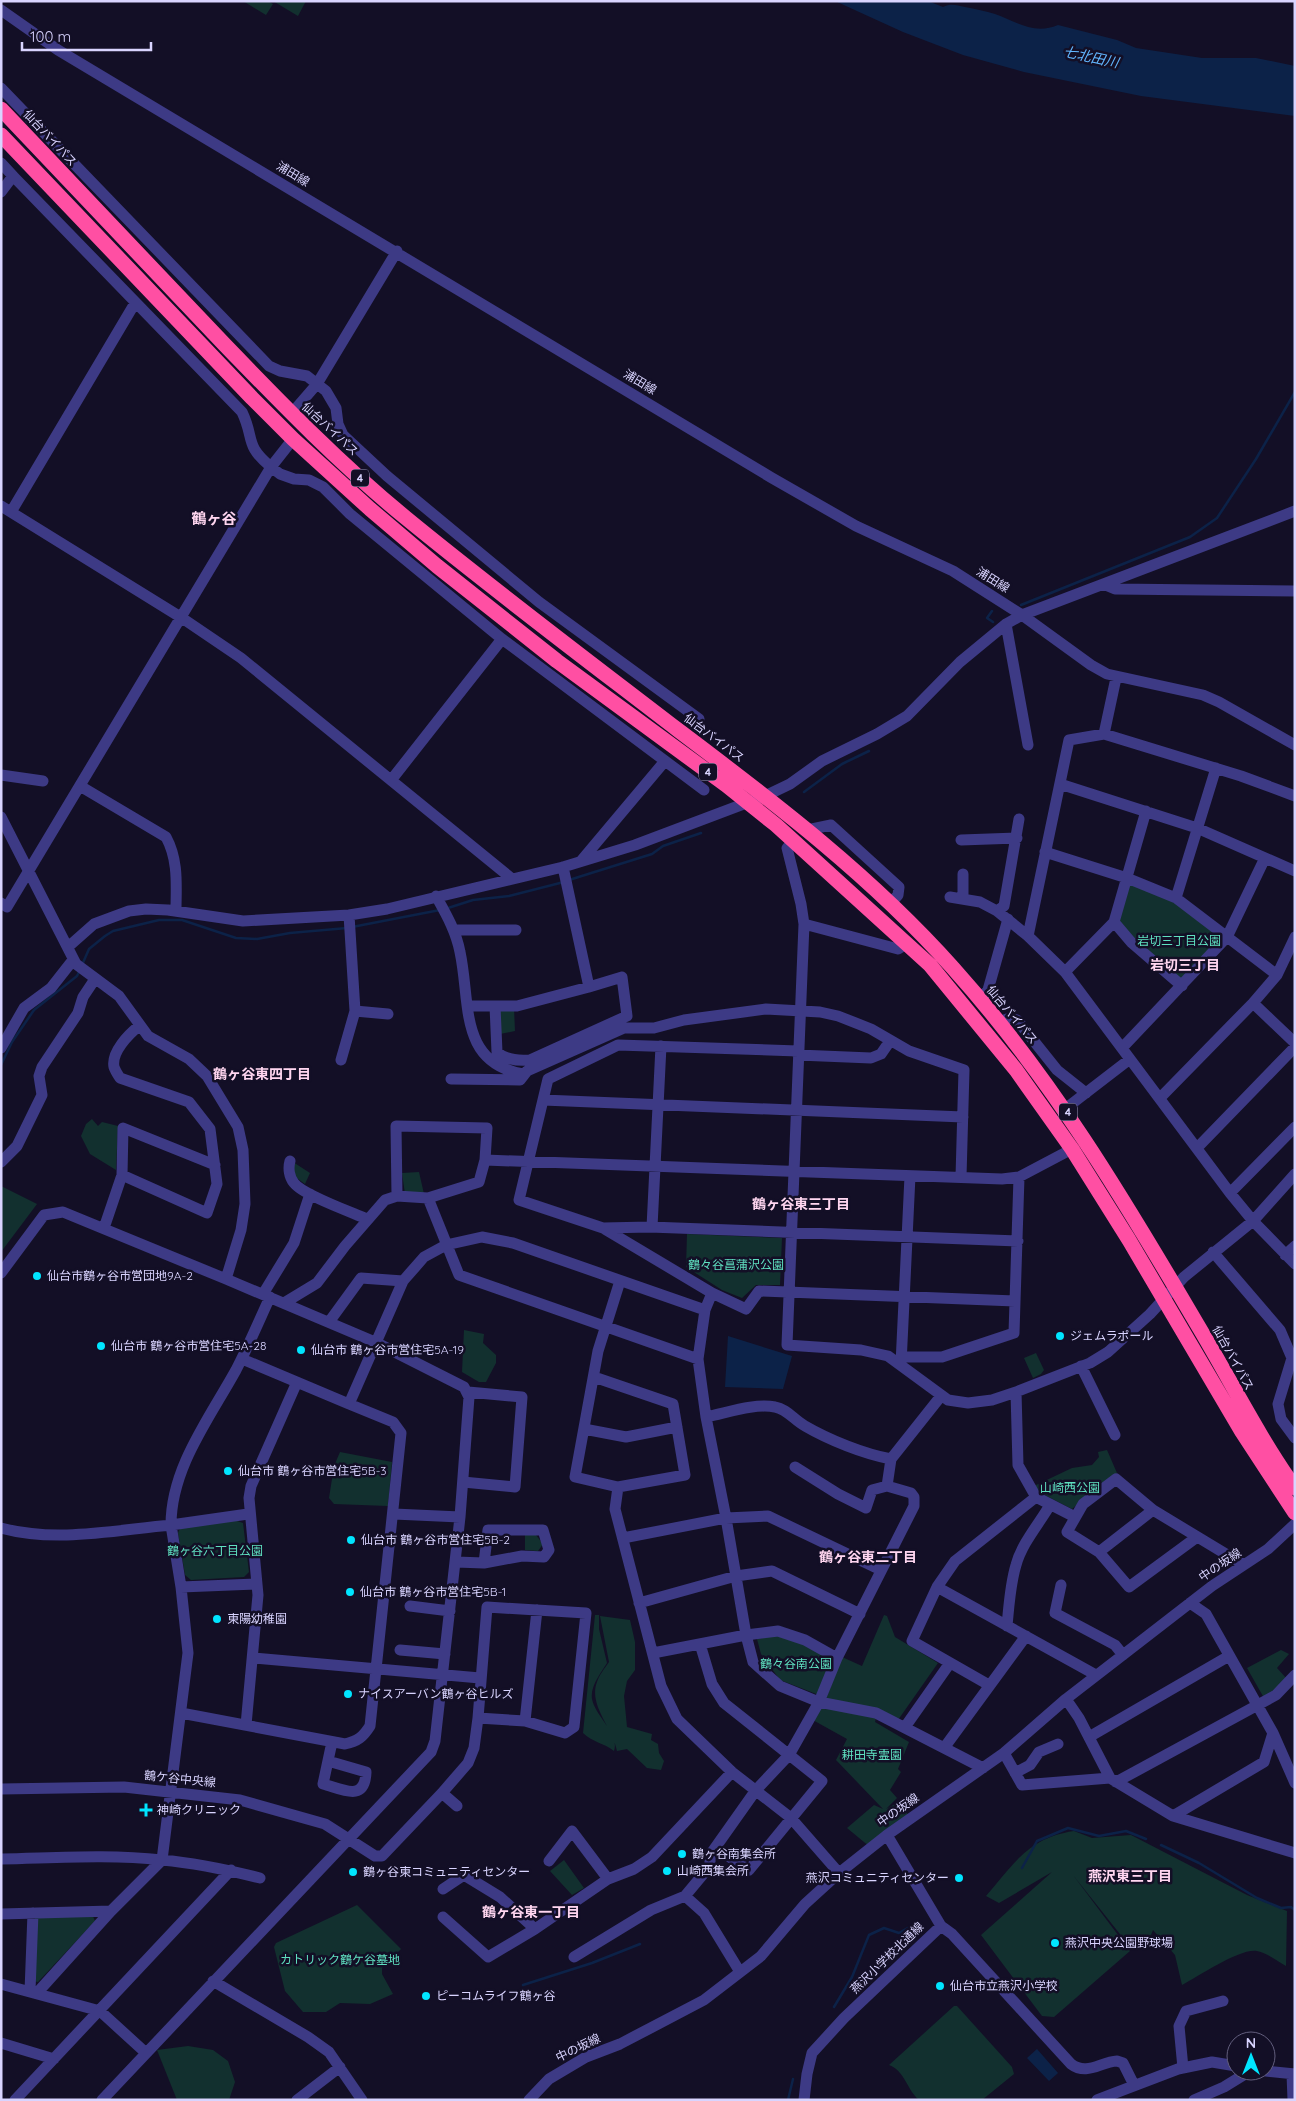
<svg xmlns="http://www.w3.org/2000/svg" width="1296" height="2101" viewBox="0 0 1296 2101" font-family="Quicksand,'Noto Sans JP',sans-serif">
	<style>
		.green { fill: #12302f }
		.water { fill: #0c2248 }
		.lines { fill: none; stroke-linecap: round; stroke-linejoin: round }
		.stream { stroke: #0c2248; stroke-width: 2.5 }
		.minor { stroke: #3d3a85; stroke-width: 11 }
		.highway { stroke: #ff4fa3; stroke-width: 15 }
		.poi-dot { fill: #00e5ff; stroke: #130f26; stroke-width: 2 }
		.labels { text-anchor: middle; stroke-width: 5; stroke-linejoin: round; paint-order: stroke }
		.shield { fill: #130f26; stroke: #9e99be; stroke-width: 1 }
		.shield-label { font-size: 11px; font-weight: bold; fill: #d9d4ff }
		.street-label { font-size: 12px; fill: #d9d4ff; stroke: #130f26 }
		.park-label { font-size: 12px; fill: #5fe0c0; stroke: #130f26 }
		.poi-label { font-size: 12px; fill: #d9d4ff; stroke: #130f26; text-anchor: start }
		.water-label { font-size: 14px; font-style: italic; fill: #62b6ff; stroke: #130f26 }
		.neighbourhood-label { font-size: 14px; font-weight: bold; fill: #ffd6f0; stroke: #130f26 }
		.quarter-label { font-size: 15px; font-weight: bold; fill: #ffd6f0; stroke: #130f26 }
	</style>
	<rect width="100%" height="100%" fill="#130f26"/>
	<path class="green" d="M243,1H268L273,4L266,15Z
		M273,1H306L298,16Z
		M1130,883L1171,900L1217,934L1220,941L1181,980L1177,979L1118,922Z
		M502,1008H514L515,1031L500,1034L498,1013Z
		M92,1119L98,1126L102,1122L118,1126L116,1170L90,1154L81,1136L86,1124Z
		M293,1162L310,1173L305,1184L294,1176Z
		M419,1172L424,1194H405L402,1173Z
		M1,1186L37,1204L1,1252Z
		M687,1234L782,1238L780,1285H756L742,1298L722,1290L686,1267Z
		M464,1330L484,1334L483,1343L496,1355V1363L486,1382H479L462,1372Z
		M1036,1353L1044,1370L1041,1374L1033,1378L1024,1358Z
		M1107,1450L1117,1473L1080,1502L1072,1509L1037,1491L1034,1486L1072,1468L1092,1465L1099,1457L1098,1452Z
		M340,1452L392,1462L388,1506L334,1504L329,1498L334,1466Z
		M234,1520L243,1523L249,1572L244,1577L191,1580L185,1575L178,1533L180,1528Z
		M525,1534L536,1535L543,1544L538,1551L525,1550Z
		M595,1615H599V1629L607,1663C601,1673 590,1686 592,1699C595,1716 620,1734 614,1751C604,1743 592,1742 583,1733Z
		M884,1615L887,1616L895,1637L938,1663L898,1720L826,1699L842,1657L862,1666Z
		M600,1616L630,1620L635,1642V1670L627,1681L624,1696L627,1727L652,1734L651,1740L658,1744L659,1753L664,1761L661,1770L647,1768L627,1749L617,1751C613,1728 588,1705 597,1682C599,1675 605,1668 609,1662Z
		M779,1635L803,1644L832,1660L819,1695L780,1680L761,1654L757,1639Z
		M1281,1650L1289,1654L1277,1668L1287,1679L1264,1698L1247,1668Z
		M821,1707L876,1718L875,1722L909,1742L898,1769L901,1772L890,1790L897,1798L886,1809L899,1802L909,1816L870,1847L847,1828L874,1805L883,1809L836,1760L847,1739L811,1719Z
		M1074,1831L1092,1838L1131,1835L1247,1895L1287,1911L1286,1966C1277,1961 1267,1953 1257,1951C1240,1948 1199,1976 1182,1985L1175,1955L1153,1930L1151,1935L1133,1949L1131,1948L1073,1875L1130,1951L1054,2017L1042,2016L981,1935L1052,1872L999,1903L986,1896C1015,1863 1028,1838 1074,1831Z
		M564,1860L584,1888L572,1895L550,1871Z
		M357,1905L401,1949L382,1968V1974L393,1994L370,2004L340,2003L326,2012H303L285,1991L274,1947L276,1943Z
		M92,1914L95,1921L38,1982L32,1981L35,1916Z
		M954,2006H957L1012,2067L1014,2074L982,2100H919C907,2090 905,2071 889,2065Z
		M188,2046L213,2050L228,2061L235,2082L229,2100H177L157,2050Z"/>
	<path class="water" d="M835,1H928L943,7C951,3 956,5 965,7C975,9 986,11 995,14C1017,22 1034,35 1058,25L1117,40L1136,48L1202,58H1256L1295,66V116L1141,96L1024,72L963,55L903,32Z
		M728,1336L792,1356L783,1389L725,1387Z
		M1037,2049L1058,2073L1049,2081L1027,2058Z"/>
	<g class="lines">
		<path class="stream" d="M1021,605L1190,537L1217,518L1256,459L1295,392
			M992,611L987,618L993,622
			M804,792L842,764L869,751
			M569,880L652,854L663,846L701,833
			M448,908L473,900L509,896L564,882
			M352,927L440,910
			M82,965L89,949L105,936L113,931L159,920H182L236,938L257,939L290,933L347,928
			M1,1065L12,1042L34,1010L77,976L80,970
			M1161,1845L1199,1863L1257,1898L1281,1908L1291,1907L1295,1910
			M1022,1868L1037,1841L1068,1828L1099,1836L1126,1831L1146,1839
			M523,1985L592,1963L640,1944
			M834,2007L852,1977L869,1935L884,1928L899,1933L913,1925L920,1931
			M788,2100L793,2079"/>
		<path class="minor" d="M1,10L58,50L772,478L856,526L953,571L1022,615L1091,665L1107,674L1203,695L1219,702L1295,745
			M1,88L269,366L280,371L307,376L326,391L336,408L338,424L343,435L387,476L539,602L699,719
			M1,163L13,176L1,192
			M13,176L242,412C255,439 244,445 271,467L293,439
			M291,414L317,384L397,251
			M1,506L182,618L241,658L511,878
			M11,512L135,303
			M1103,584L1115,589L1295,591
			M1006,624L1028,745
			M1104,734L1116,678
			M1,775L43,781
			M392,779L502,639
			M1060,784L1197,828L1295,871
			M80,786L166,837C179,861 176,886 176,911
			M1,817L76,964L119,996L148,1036L189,1059L207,1076L238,1127L243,1150L245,1204L241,1230L226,1279L375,1342L464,1387L469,1397L460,1517L435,1741L431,1752L102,2100
			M807,830L831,825L899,887L898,895L890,904
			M794,840L787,848L801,904L804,924L787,1345L861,1350L888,1356L948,1400L968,1403L992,1400L1016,1392L1090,1363L1108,1352L1150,1314L1184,1277L1253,1221L1295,1174
			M961,840L1017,838
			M1045,852L1127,878L1176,898L1277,975
			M581,861L665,761
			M563,867L589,987L517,1006H495L497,1052C506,1060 518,1061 530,1060L627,1016L622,977L589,987
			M963,874V899
			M436,896C446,914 456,931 460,952C471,1003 458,1062 523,1074
			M950,897L980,902L997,911L1028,936L1065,972L1230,1193L1253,1221L1295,1264
			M1176,898L1216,768
			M1,903L7,907L271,467L280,474L294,479L309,480L323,487L350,514L502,639L704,790
			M997,911L1004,906L1019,819
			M1114,922L1131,942L1182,986
			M804,924L898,949L908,943
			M455,930H516
			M1028,936L1069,740L1104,734L1241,776L1295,796
			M68,947L94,924L129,911L146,909L168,910L243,921L349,915L387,909L563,867L635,845L765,796L790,784L822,761L877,734L907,716L960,662L1006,624L1022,615L1295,511
			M1065,972L1114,922L1146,811
			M980,1000L988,990L1008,919
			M1253,1003L1295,1043
			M468,1006H495
			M355,1011L388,1014
			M999,1022L1010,1018L1017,1020L1057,1070L1086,1093
			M1,1048L24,1008L51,988L73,960
			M1122,1048L1227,937L1265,858
			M798,1051L618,1045L548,1079L519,1200L603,1228L712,1293L746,1309L759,1291L1015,1301
			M798,1055L871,1058L881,1054L890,1041
			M341,1060L355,1011L349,915
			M451,1079L520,1080L527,1071L624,1028H654L684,1020L766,1009L820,1012L838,1016L871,1029L909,1051L964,1070L961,1177
			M1160,1098L1253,1003L1277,975L1295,937
			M543,1100L963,1117
			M1065,1109L1130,1059
			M1197,1148L1295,1047
			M485,1160L1002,1179L1019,1177L1072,1149
			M290,1161C288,1168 289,1177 294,1183C303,1195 351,1212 367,1219
			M1,1162L17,1146L42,1095L39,1076L42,1067L78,1013L83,997L95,979
			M122,1175L207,1213L217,1184L210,1129L189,1102L120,1078C118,1075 115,1070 114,1067C111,1052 129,1034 139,1026
			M1230,1193L1295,1127
			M428,1198L459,1275L698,1359
			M652,1227L661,1046
			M104,1228L122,1175L123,1128L215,1165
			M603,1228L650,1227L1018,1241
			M1213,1252L1280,1330L1292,1358L1278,1404L1281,1419L1295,1438
			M1285,1255L1295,1246
			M1,1273L44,1215L63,1212L226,1279
			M712,1293L705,1310L698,1359L706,1417L726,1518L746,1635L753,1662L780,1686L819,1702L876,1713L983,1768
			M263,1294L294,1243L310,1194
			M284,1303L317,1283L345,1246L385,1200L397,1196L428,1198L479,1182L485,1160L487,1128L396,1126L397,1196
			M329,1322L361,1278L403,1281
			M903,1357H942L1014,1333L1019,1177
			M242,1359L349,1404
			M901,1364L910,1176
			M1081,1366L1115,1435
			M594,1377L673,1404L685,1475L618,1487L575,1477L598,1351L620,1281
			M1016,1392L1018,1465L1036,1497L1075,1517
			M706,1417C727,1413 754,1403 775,1407C787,1409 794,1420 805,1426C829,1440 864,1454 891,1459
			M584,1429L626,1437L677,1427
			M795,1467L838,1494L866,1508L872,1490L887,1486
			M463,1482L515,1487L522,1397L468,1392
			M618,1487L615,1509L661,1686L677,1719L732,1772L791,1818L839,1873
			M248,1514L171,1525C171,1468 209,1419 236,1370C248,1347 259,1321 270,1297
			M394,1514L460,1517
			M1,1528C56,1543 115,1530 171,1525L181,1587L188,1653L162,1860L111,1911L37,1993
			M1197,1537L1129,1587L1099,1552L1067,1532L1083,1504L1116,1479L1153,1510L1244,1565
			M623,1538L726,1518L768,1516L881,1570
			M1099,1552L1153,1510
			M456,1562L484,1563L522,1556L544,1557L549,1550L543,1530H488L484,1563
			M1061,1585L1055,1613L1115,1645L1123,1655
			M181,1587L256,1584
			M937,1587L1096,1675
			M639,1603L736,1576L772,1571L860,1614
			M1190,1603L1206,1614L1273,1733L1295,1783
			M410,1606L450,1611
			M1007,1626C1009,1606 1010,1585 1016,1565C1022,1543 1039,1524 1050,1505
			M700,1644L712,1684L724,1703L822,1781L749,1870L716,1848
			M400,1650L445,1654
			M653,1653L746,1635L778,1631L805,1640L837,1658
			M253,1658L480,1678
			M989,1685L912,1641L937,1587L955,1561L1036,1497
			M1066,1699L1079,1718L1110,1778
			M181,1713L345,1744C358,1741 363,1737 370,1726L401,1433L393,1422L349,1404L403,1281L424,1257L446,1245L482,1237L513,1243L705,1310
			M525,1721L537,1610
			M246,1725L258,1595L249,1498L251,1486L297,1382
			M905,1727L950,1663
			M1089,1737L1229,1656
			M944,1748L1026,1636
			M1004,1753L1022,1785L1110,1778L1173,1816L1295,1853
			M328,1761L366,1772C365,1803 342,1789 323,1784L332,1742
			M1015,1773L1030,1765L1039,1752L1058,1744
			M1116,1782L1276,1695L1295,1675
			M1,1789L124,1787L240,1800L325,1824L375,1856H382L442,1793L468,1763L474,1748L478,1718L487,1607L586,1613L574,1727L565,1733L525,1721L478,1718
			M442,1793L457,1806
			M1173,1816L1264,1762L1273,1733
			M1,1859C55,1858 109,1854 162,1860C195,1863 228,1870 260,1878
			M549,1861L572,1831L608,1879
			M443,1889L464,1875L500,1897L535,1929
			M685,1896L704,1913L740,1972
			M1,1914L111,1911
			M443,1917L488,1957L535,1929L608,1879L634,1869L652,1857L732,1772
			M941,1926L952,1934L1071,2064C1087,2076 1100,2062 1117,2061L1123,2063L1134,2085
			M574,1957L651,1910L685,1896L710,1866V1855L756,1790L789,1755L819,1702L837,1658L914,1506V1497L911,1493L887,1486L891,1459L941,1396
			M213,1981L308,2037L329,2052L362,2100
			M1,1984L100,2011L146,2053
			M30,1991L33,1913
			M1,2043L54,2059
			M1183,2068L1179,2026L1186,2011L1223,2001
			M1266,2071L1295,2074
			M1292,2074L1293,2100
			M15,2100L231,1870
			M297,2100L340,2067
			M529,2100L549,2079L586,2057L620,2044L704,2000L761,1956L805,1904L839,1873L887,1835L1004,1753L1066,1699L1212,1586L1268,1549L1295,1524
			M804,2100L807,2074L812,2053L844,2018L941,1926L887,1835
			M1097,2100L1178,2069L1212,2062L1236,2066
			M1194,2100L1224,2087L1250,2071"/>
		<path class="highway" d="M1,109C76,188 150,267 225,345C283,405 341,465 406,518C495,591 587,660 678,730C775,803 872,877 953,968C1051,1077 1123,1198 1197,1324C1230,1379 1258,1436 1295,1488
			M1,135L252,398L293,439L370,509L437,566L557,661L726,785L776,825L930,965L1016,1070L1072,1149L1129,1240L1242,1432L1295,1513"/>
	</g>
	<g class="poi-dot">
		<circle cx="37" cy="1276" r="5"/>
		<circle cx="1060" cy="1336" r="5"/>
		<circle cx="101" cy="1346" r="5"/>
		<circle cx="301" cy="1350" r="5"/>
		<circle cx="228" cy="1471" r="5"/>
		<circle cx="351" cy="1540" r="5"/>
		<circle cx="350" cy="1592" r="5"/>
		<circle cx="217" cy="1619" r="5"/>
		<circle cx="348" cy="1694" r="5"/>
		<path d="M143.5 1802.5h5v5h5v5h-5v5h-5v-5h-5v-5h5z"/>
		<circle cx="682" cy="1854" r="5"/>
		<circle cx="667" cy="1871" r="5"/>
		<circle cx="353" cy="1872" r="5"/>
		<circle cx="959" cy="1878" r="5"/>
		<circle cx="1055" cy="1943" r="5"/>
		<circle cx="940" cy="1986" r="5"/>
		<circle cx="426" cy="1996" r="5"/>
	</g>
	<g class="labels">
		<g class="shield">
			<rect x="351" y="469.5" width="18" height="17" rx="4"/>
			<rect x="699" y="763.5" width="18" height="17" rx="4"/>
			<rect x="1059" y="1103.5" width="18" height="17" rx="4"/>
		</g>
		<g class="shield-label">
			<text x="360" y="482">4</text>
			<text x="708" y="776">4</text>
			<text x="1068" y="1116">4</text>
		</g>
		<g class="street-label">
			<text transform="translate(50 138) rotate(47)" y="4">仙台バイパス</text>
			<text transform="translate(293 174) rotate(31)" y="4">浦田線</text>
			<text transform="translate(640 382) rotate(31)" y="4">浦田線</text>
			<text transform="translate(330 429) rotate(43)" y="4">仙台バイパス</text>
			<text transform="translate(993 580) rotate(32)" y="4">浦田線</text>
			<text transform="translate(714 738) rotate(37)" y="4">仙台バイパス</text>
			<text transform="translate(1012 1015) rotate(50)" y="4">仙台バイパス</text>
			<text transform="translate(1233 1358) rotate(61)" y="4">仙台バイパス</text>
			<text transform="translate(1220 1565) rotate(-34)" y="4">中の坂線</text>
			<text transform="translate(180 1779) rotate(6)" y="4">鶴ケ谷中央線</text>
			<text transform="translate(898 1810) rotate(-35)" y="4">中の坂線</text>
			<text transform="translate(887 1958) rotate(-44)" y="4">燕沢小学校北通線</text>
			<text transform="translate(578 2048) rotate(-26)" y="4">中の坂線</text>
		</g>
		<g class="park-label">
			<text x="1179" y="945">岩切三丁目公園</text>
			<text x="736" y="1269">鶴々谷菖蒲沢公園</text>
			<text x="1070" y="1492">山崎西公園</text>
			<text x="215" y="1555">鶴ヶ谷六丁目公園</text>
			<text x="796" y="1668">鶴々谷南公園</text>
			<text x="872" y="1759">耕田寺霊園</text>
			<text x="340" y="1964">カトリック鶴ケ谷墓地</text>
		</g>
		<g class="poi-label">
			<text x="47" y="1280">仙台市鶴ヶ谷市営団地9A-2</text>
			<text x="1070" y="1340">ジェムラポール</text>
			<text x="111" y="1350">仙台市 鶴ヶ谷市営住宅5A-28</text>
			<text x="311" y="1354">仙台市 鶴ヶ谷市営住宅5A-19</text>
			<text x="238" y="1475">仙台市 鶴ヶ谷市営住宅5B-3</text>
			<text x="361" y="1544">仙台市 鶴ヶ谷市営住宅5B-2</text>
			<text x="360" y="1596">仙台市 鶴ヶ谷市営住宅5B-1</text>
			<text x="227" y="1623">東陽幼稚園</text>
			<text x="358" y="1698">ナイスアーバン鶴ヶ谷ヒルズ</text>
			<text x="157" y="1814">神崎クリニック</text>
			<text x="692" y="1858">鶴ヶ谷南集会所</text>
			<text x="677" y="1875">山崎西集会所</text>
			<text x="363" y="1876">鶴ヶ谷東コミュニティセンター</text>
			<text x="949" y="1882" text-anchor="end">燕沢コミュニティセンター</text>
			<text x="1065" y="1947">燕沢中央公園野球場</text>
			<text x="950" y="1990">仙台市立燕沢小学校</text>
			<text x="436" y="2000">ピーコムライフ鶴ヶ谷</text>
		</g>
		<g class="water-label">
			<text transform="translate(1091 57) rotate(12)" y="5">七北田川</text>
		</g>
		<g class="neighbourhood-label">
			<text x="1185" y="970">岩切三丁目</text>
			<text x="262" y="1079">鶴ヶ谷東四丁目</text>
			<text x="801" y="1209">鶴ヶ谷東三丁目</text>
			<text x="868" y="1562">鶴ヶ谷東二丁目</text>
			<text x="1130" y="1881">燕沢東三丁目</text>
			<text x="531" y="1917">鶴ヶ谷東一丁目</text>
		</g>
		<g class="quarter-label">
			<text x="214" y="524">鶴ヶ谷</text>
		</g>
	</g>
	<rect width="1296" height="2101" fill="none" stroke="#d9d4ff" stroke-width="5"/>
	<g transform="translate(1251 2056)"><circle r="24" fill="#130f26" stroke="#625e7d"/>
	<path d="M0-4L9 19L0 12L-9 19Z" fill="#00e5ff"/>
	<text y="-8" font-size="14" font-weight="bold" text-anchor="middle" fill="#d9d4ff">N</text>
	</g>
	<path d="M22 42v8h129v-8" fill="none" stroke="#d9d4ff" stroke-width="2.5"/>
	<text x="30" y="42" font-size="15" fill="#d9d4ff" stroke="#130f26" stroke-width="4" paint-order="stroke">100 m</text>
</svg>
